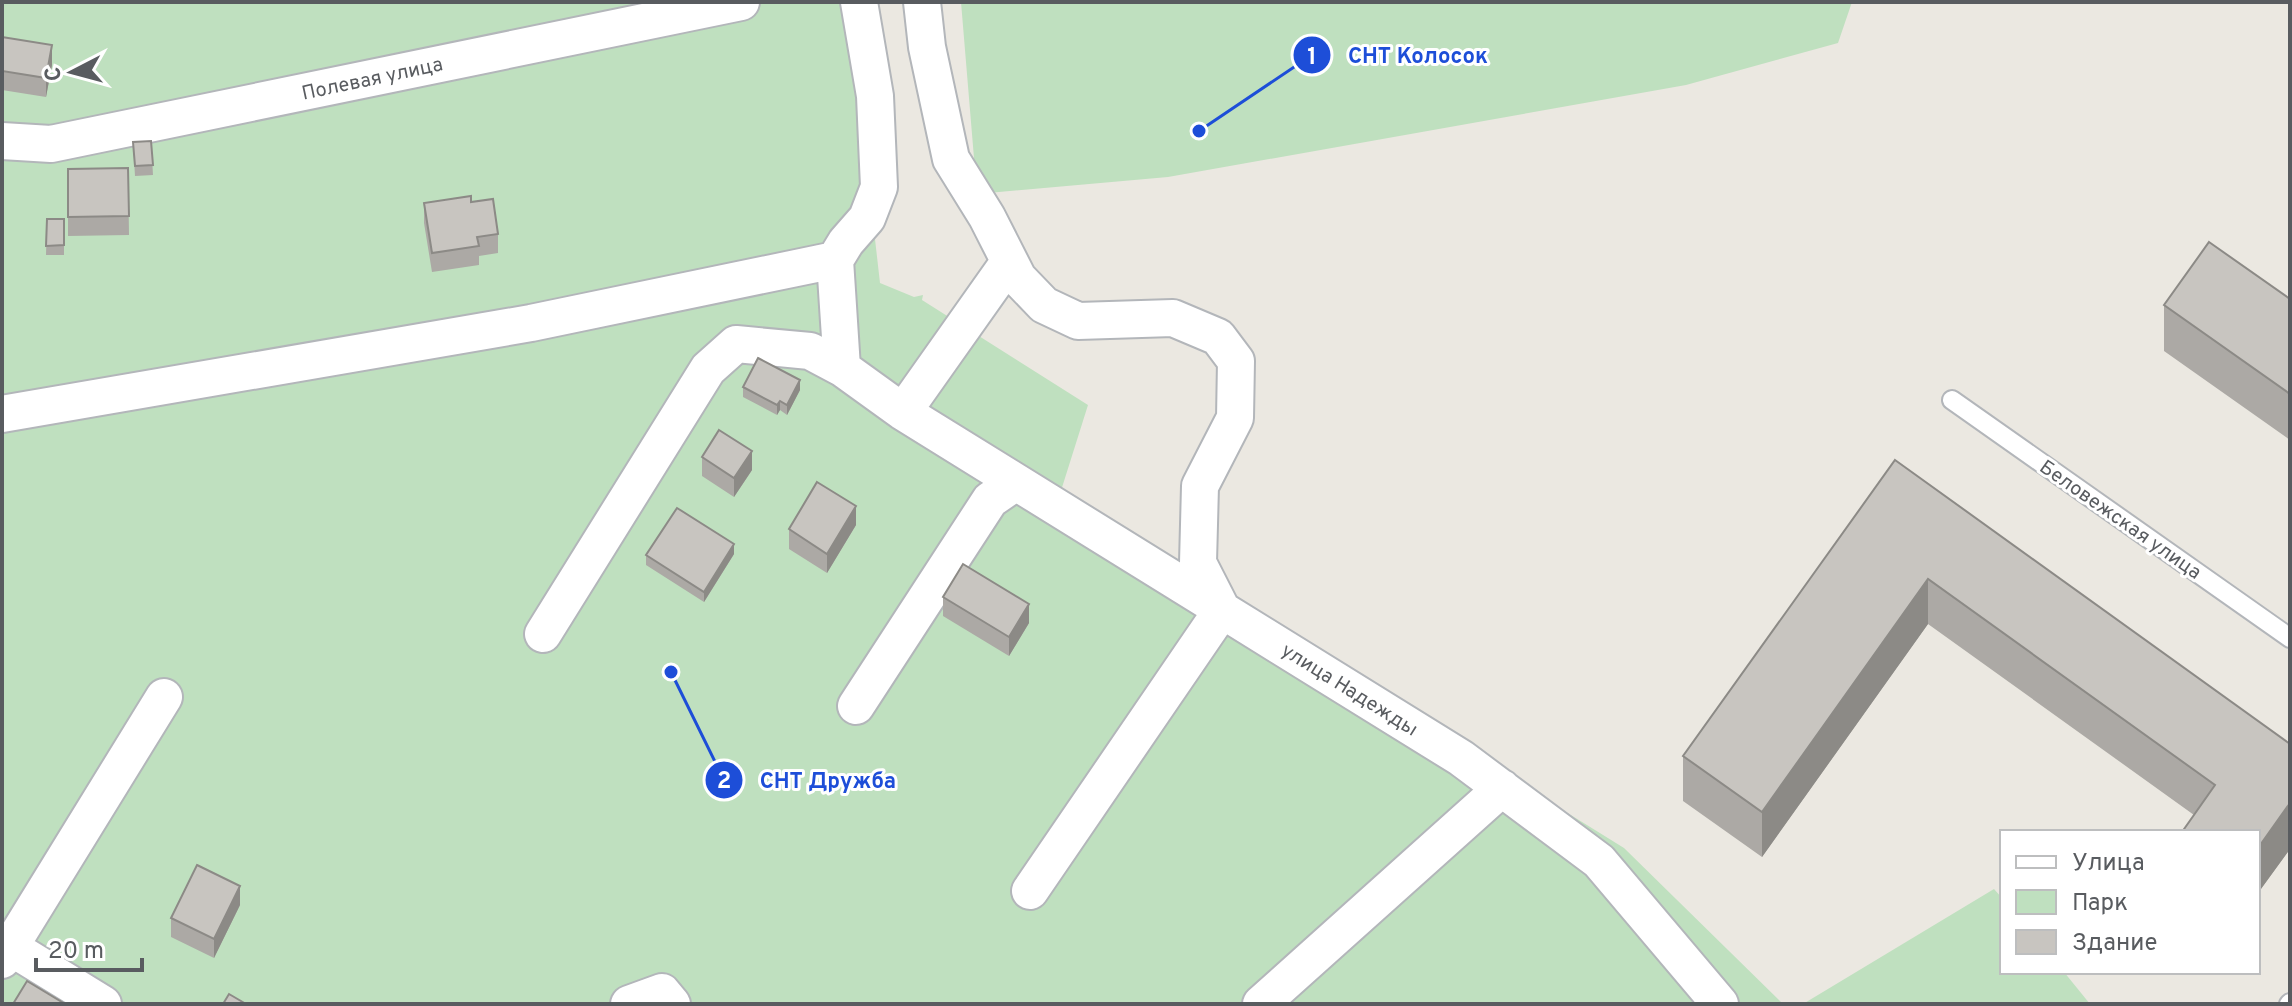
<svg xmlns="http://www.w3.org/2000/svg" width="2292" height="1006" viewBox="0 0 2292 1006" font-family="Overpass,sans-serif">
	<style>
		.green { fill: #bfe0bf }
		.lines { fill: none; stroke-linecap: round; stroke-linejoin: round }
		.lane-casing { stroke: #b3b6ba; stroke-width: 22 }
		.street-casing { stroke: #b3b6ba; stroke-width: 40 }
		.lane { stroke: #fff; stroke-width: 18 }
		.street { stroke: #fff; stroke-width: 36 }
		.wall { fill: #aca9a5 }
		.shaded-wall { fill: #8c8a86 }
		.building { fill: #c8c5c0; stroke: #8c8a86; stroke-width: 2 }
		.labels { text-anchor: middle; stroke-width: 6; stroke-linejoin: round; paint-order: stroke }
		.street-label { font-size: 20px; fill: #595c60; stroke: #fff }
		.leader { fill: none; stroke: #1d4ed8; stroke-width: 3 }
		.callout-dot { fill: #1d4ed8; stroke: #fff; stroke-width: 3 }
		.mark-label { font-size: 24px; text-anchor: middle; font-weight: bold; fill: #fff }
		.callout-label { font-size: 22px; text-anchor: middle; font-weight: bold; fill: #1d4ed8; stroke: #fff; stroke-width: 6; stroke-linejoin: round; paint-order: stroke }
	</style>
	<rect width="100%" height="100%" fill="#ebe8e1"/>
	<path class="green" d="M2,2H848L880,283L914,297L923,295L922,300L1088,405L1059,497L1624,848L1783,1004H2Z
		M961,2H1852L1838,43L1686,85L1168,177L977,194Z
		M1994,889L2002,898V972H2064L2090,1004H1803Z"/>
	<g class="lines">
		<defs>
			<path id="lane" d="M1952,400L2290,638
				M2289,1004L2290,1003"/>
			<path id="street" d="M922,2L927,47L951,159L987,217L1018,278L1044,305L1078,321L1173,318L1218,337L1236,361L1235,418L1200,486L1198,563L1222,610
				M2,141L51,144L741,2
				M1009,262L903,412L1221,609
				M842,368L835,260L846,242L867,218L879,187L875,96L859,2
				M2,414L531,323L835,260
				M543,634L708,369L736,344L810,351L842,368L903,412
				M856,706L990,500L1016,482
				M1030,891L1222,610L1461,758L1599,861L1720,1004
				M2,942L103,1004
				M2,960L164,697
				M629,1004L662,992L672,1004
				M1261,1004L1502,788"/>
		</defs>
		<use href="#lane" class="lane-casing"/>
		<use href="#street" class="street-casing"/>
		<use href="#lane" class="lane"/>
		<use href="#street" class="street"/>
	</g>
	<path class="wall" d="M2,37L52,65L46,97L2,90Z
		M151,141L153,175L135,176L133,142Z
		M128,168L129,235L68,236V169Z
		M471,202L498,234V253L479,256V265L432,272L424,223V203Z
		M47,219H64V255H46Z
		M2290,299V440L2164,351V305Z
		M743,387L800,390L787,415L780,410L777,415L743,397Z
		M702,457L752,470L734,497L702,476Z
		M1895,460L2290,744V849L2258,893L2194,815L1928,624L1762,857L1683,801V756Z
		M856,525L827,573L789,549V529Z
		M734,554L704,602L646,565V555Z
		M943,597L1029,623L1009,656L943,616Z
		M240,905L214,958L171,937V918Z"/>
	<path class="shaded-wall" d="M52,45V65L46,97V78Z
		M800,380V390L787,415V405Z
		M780,401V410L777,415V405Z
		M752,451V470L734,497V478Z
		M856,506V525L827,573V554Z
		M734,544V554L704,602V592Z
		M1928,579V624L1762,857V812Z
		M1029,604V623L1009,656V637Z
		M2290,803V849L2258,893V848Z
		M240,886V905L214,958V939Z"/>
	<path class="building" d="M2,37L52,45L46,78L2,71Z
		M151,141L153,165L135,166L133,142Z
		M128,168L129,216L68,217V169Z
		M471,196V202L493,199L498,234L477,237L479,246L432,253L424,203Z
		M47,219H64V245L46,246Z
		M2209,242L2290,299V394L2164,305Z
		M758,358L800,380L787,405L780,401L777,405L743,387Z
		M719,430L752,451L734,478L702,457Z
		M1895,460L2290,744V803L2258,848V832H2182L2215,785L1928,579L1762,812L1683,756Z
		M817,482L856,506L827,554L789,529Z
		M677,508L734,544L704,592L646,555Z
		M963,564L1029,604L1009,637L943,597Z
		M197,865L240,886L214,939L171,918Z
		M27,981L65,1004H13Z
		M229,994L246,1004H223Z"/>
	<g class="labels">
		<g class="street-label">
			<text transform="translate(372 78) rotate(-12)" y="7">Полевая улица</text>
			<text transform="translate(2121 519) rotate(35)" y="7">Беловежская улица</text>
			<text transform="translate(1350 689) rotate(32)" y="7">улица Надежды</text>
		</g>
	</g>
	<path class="leader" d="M1199 131L1312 55M671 672L724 780"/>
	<g class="callout-dot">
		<circle cx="1199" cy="131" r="8"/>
		<circle cx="671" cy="672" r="8"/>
		<circle cx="1312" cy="55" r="20"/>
		<circle cx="724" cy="780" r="20"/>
	</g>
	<g class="mark-label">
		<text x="1312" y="64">1</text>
		<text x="724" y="788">2</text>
	</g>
	<g class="callout-label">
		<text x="1418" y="63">СНТ Колосок</text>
		<text x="828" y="788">СНТ Дружба</text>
	</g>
	<rect width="2292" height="1006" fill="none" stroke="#595c60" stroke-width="8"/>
	<rect x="2000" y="830" width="260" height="144" fill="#ffffff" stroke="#bdbebf" stroke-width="2"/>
	<rect x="2016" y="856" width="40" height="12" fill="#ffffff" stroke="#bdbebf" stroke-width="2"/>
	<text x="2072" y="870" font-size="24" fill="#595c60">Улица</text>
	<rect x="2016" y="890" width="40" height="24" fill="#bfe0bf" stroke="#bdbebf" stroke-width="2"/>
	<text x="2072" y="910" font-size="24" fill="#595c60">Парк</text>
	<rect x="2016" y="930" width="40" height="24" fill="#c8c5c0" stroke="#bdbebf" stroke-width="2"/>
	<text x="2072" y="950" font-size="24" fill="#595c60">Здание</text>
	<g transform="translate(72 72) rotate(264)" stroke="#ffffff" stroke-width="6" paint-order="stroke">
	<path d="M0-6L14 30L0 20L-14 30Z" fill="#595c60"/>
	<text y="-12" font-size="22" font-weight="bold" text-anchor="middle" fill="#595c60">С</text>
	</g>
	<path d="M36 958v12h106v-12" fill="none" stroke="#595c60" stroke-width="4"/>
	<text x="48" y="958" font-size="24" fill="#595c60" stroke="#ffffff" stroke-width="6" paint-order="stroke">20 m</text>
</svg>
